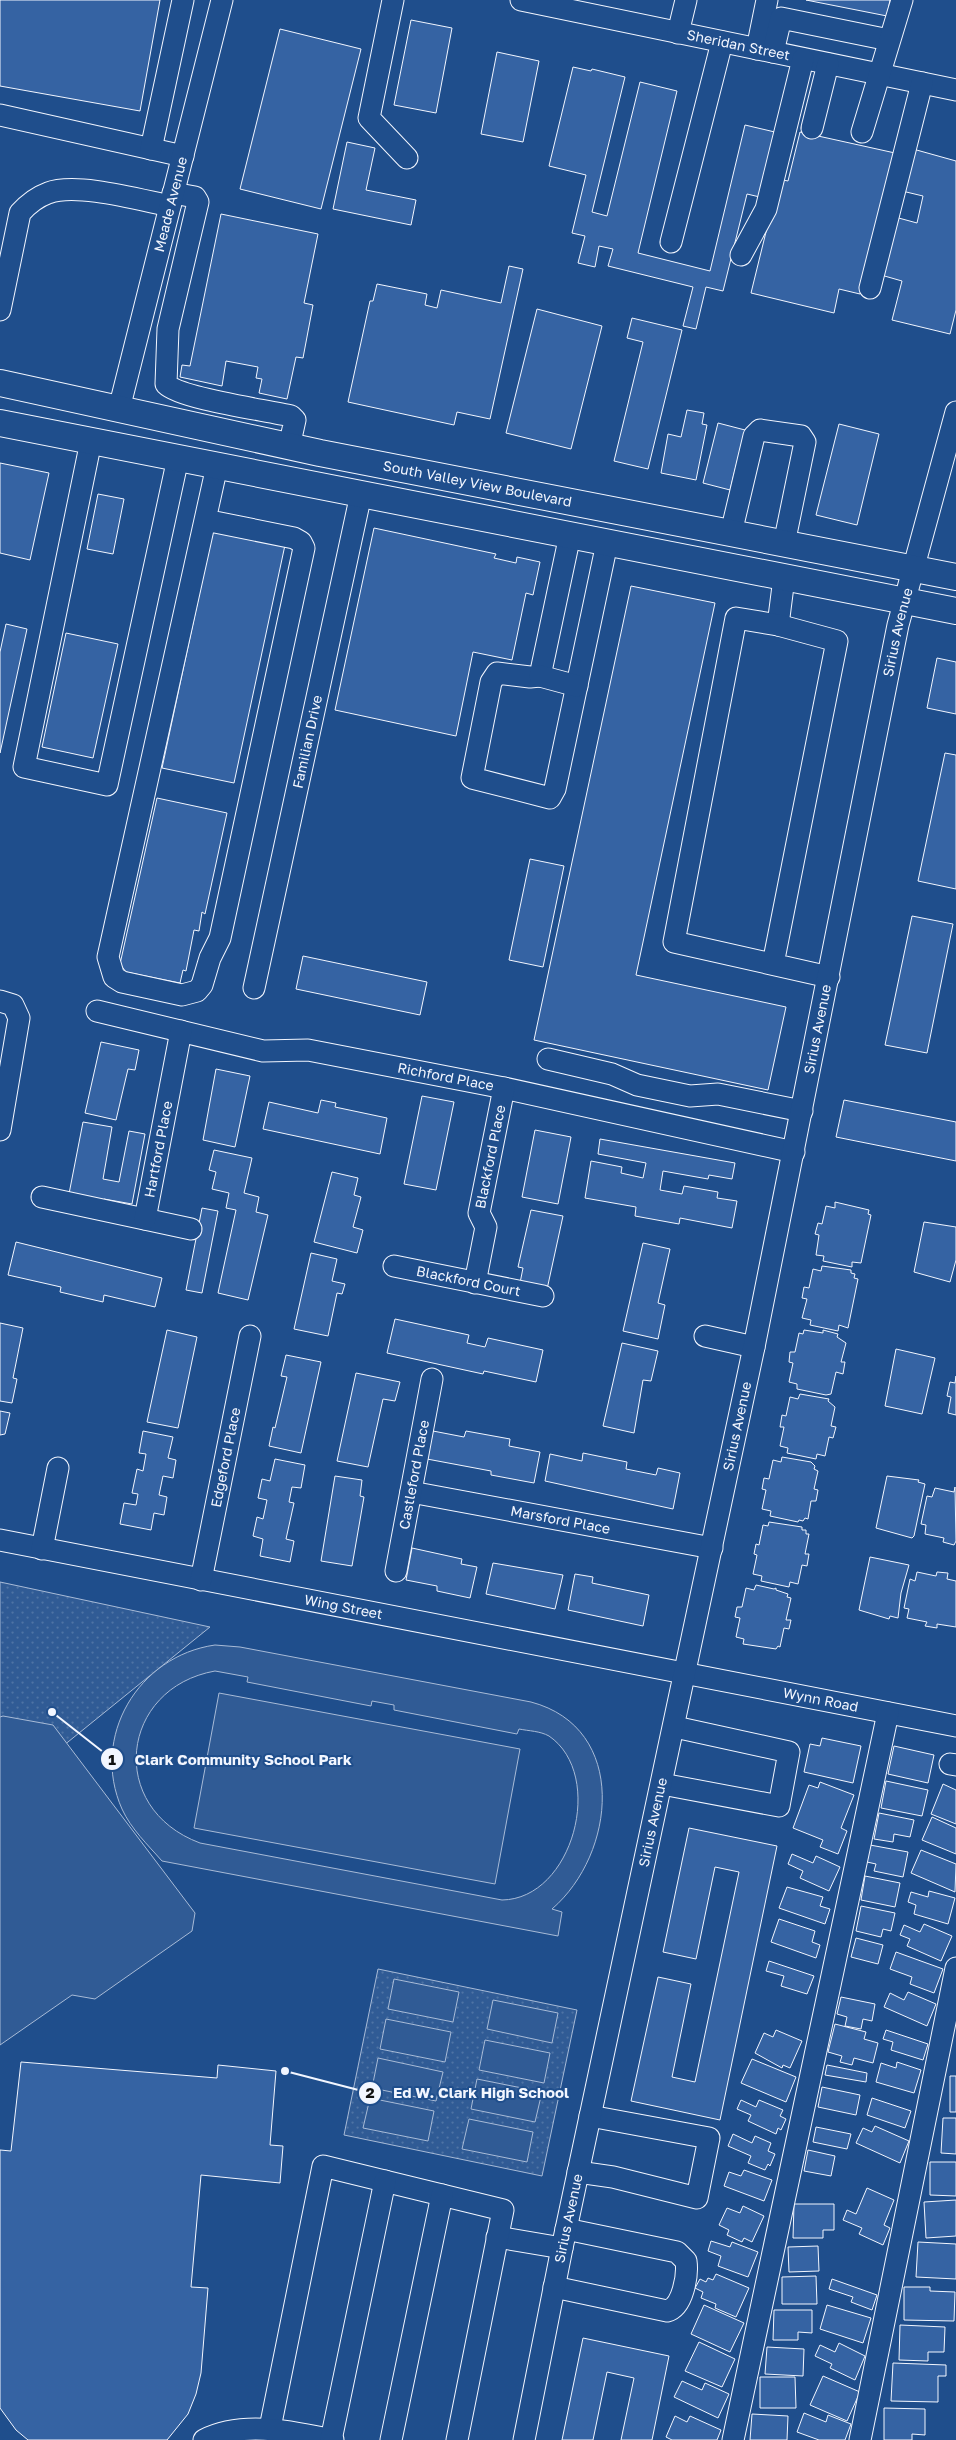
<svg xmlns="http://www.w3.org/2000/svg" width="956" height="2440" viewBox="0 0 956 2440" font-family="'Golos Text',sans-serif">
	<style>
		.green { fill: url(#green-dots); stroke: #a8bbd7 }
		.pitch { fill: #305b95; stroke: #a8bbd7; fill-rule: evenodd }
		.building { fill: #3563a3; stroke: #f2f6ff }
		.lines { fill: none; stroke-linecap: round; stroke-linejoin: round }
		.minor-casing { stroke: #f2f6ff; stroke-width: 23 }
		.major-casing { stroke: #f2f6ff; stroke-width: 28 }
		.minor { stroke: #1f4e8c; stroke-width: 21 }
		.major { stroke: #1f4e8c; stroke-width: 26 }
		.labels { text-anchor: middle; stroke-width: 4; stroke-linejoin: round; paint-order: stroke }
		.street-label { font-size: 14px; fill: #f2f6ff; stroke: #1f4e8c }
		.leader { fill: none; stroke: #f2f6ff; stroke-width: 2 }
		.callout-dot { fill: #f2f6ff; stroke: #1f4e8c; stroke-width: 2 }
		.mark-label { font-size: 15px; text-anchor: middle; font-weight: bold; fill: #111 }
		.callout-label { font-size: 15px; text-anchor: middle; font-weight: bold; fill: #f2f6ff; stroke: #1f4e8c; stroke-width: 4; stroke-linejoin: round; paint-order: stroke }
	</style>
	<defs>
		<pattern id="green-dots" width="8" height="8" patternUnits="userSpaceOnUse" patternTransform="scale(1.25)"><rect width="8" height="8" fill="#305b95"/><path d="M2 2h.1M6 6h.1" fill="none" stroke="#4e73a5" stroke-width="1.8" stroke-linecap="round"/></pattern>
	</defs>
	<rect width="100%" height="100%" fill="#1f4e8c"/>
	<path class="green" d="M0,1582L210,1627L0,1797Z
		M378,1969L577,2010L542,2176L344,2135Z"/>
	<path class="pitch" d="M215,1645L240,1647L531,1702C629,1728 616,1854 552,1909L562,1912L558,1936L162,1861C148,1845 131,1829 122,1809C90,1737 138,1656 215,1645ZM215,1671L248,1677L247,1682L371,1706L372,1701L394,1705V1710L517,1734L519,1729C529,1731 540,1731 549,1736C606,1775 573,1899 502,1900L200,1843C106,1808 120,1688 215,1671Z
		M219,1693L520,1749L495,1884L194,1828Z
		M3,1716L53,1725L195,1913L192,1931L95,1999L72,1995L0,2045V1717Z
		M394,1979L459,1992L453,2022L388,2009Z
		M493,2000L558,2013L552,2043L487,2029Z
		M386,2019L451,2032L445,2062L380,2049Z
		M485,2040L550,2053L544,2083L479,2070Z
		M378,2058L443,2072L436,2101L372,2088Z
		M477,2079L542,2092L535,2122L471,2109Z
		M370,2098L434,2111L428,2141L363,2128Z
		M469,2119L533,2132L527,2162L462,2149Z"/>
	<path class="building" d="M0,0H160L140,111L0,86Z
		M806,0H890L887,16Z
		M411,20L452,28L436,113L394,105Z
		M280,29L361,49L321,209L240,189Z
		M497,52L539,61L523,142L481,134Z
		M573,67L591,71L592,69L625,77L592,212L607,216L640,82L677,91L638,253L710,271L745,125L779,133L764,198L747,194L723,291L706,287L696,329L683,326L693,287L608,266L613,249L599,246L595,267L578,263L585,236L572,233L586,175L549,166Z
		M800,132L895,153L860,294L839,289L834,313L751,293L779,179L788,181Z
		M347,142L375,148L366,190L416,200L411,225L333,209Z
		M913,149L956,161V310L950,334L892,320L902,281L881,275L895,217L917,223L923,196L902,191Z
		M221,214L318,234L304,303L313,305L303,358L296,357L287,399L259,393L262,379L256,378L258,367L226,361L222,386L180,377L182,365L190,366Z
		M509,266L523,269L490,419L457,412L454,425L348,402L370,301H373L377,284L427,294L425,305L437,308L441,290L501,303Z
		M537,309L602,326L571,449L506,433Z
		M632,318L682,330L648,469L614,461L643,342L627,338Z
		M687,410L704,413L702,424L707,425L696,480L661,473L668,434L681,437Z
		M718,423L745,430L730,490L703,483Z
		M839,424L879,434L857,525L816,515Z
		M0,463L49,473L30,560L0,553Z
		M98,494L124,499L113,554L87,549Z
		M374,528L496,554L494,558L516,563L517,557L540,562L533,595L526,593L512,660L473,652L456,736L335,710Z
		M213,530L285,545L234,783L162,768Z
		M631,586L715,603L636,975L786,1007L768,1090L534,1040Z
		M6,624L27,629L0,753V652Z
		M66,633L118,644L93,758L42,747Z
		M937,658L956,662V714L927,708Z
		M945,753L956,755V889L918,881Z
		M157,798L227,813L205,914L202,912L199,931L194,930L186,971L183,970L180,983L126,972L120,964Z
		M530,859L564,866L543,967L509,960Z
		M912,916L953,924L927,1053L885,1045Z
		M303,956L427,982L420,1015L296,989Z
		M101,1042L139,1050L135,1070L128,1069L116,1120L85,1113Z
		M216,1069L250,1076L235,1147L203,1140Z
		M422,1096L454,1102L436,1190L404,1184Z
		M321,1100L336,1103L335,1107L387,1118L380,1154L263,1129L269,1102L318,1113Z
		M844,1100L956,1122V1161L836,1137Z
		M83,1122L112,1127L103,1179L119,1182L129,1131L145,1134L132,1204L104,1199L103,1205L68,1199Z
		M535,1130L571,1137L558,1204L522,1197Z
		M600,1139L735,1163L732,1179L709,1175L708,1179L663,1171L660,1190L682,1194L684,1186L718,1192L717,1198L737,1201L732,1228L680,1218L679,1224L635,1216L636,1207L585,1198L591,1161L622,1167L621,1173L643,1178L646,1163L598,1154Z
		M214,1150L252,1158L244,1193L259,1197L256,1212L268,1215L248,1300L218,1293L236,1210L226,1208L229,1193L212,1189L216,1172L209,1170Z
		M332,1172L358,1178L354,1195L361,1197L353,1227L363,1230L357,1253L314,1242Z
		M835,1202L869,1210L868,1214L871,1215L861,1263L852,1262V1267L823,1261L824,1256L816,1255L819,1235L815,1234L818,1223L822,1224L826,1206L835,1208Z
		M202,1208L218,1211L202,1293L186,1290Z
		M531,1210L563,1216L546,1294L519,1288L523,1268L518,1267Z
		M924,1222L956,1227V1260L950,1282L914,1272Z
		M16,1242L162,1278L155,1307L104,1295L103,1302L60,1292L61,1287L8,1275Z
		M643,1243L670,1249L658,1303L665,1305L658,1339L623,1331Z
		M311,1253L337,1259L332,1281L345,1284L342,1294L337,1293L328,1336L294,1329Z
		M822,1266L851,1270V1273L855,1274L854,1278L858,1279L848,1328L839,1325L838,1331L810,1325L811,1320L802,1318L807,1299L802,1298L804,1287L809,1288L813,1269L821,1271Z
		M395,1319L469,1335L467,1343L485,1347L488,1338L543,1350L536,1382L484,1371L483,1374L387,1353Z
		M0,1323L23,1328L13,1378L17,1379L12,1403L0,1401Z
		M167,1330L197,1337L178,1428L147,1422Z
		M804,1330L823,1333V1330L838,1334L837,1337L846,1343L841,1362H845L843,1374L836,1372L831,1394L826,1395L797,1389V1384L789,1382L793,1363L789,1362L790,1352H795L799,1333L803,1334Z
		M622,1343L658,1351L651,1381L643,1380L634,1433L603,1426Z
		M896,1349L935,1358L922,1414L885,1406Z
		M286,1355L321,1362L301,1453L269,1446L273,1427L275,1428L287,1377L281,1376Z
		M356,1373L400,1382L395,1401L383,1399L368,1467L337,1461Z
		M956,1376V1415L948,1413L951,1397L947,1396L950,1382L955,1383Z
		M800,1394L829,1399L828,1401L835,1407L831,1426L836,1427L833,1438L829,1437L825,1456L817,1454L816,1459L787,1453L788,1448L780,1446L784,1427H780L782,1415L786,1416L790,1397L798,1399Z
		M0,1411L10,1413L5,1434L0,1435Z
		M143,1431L173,1437L168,1458L176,1460L173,1478L163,1476L159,1495L167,1497L164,1515L154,1513L151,1530L120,1524L124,1503L136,1505L138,1494L132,1493L137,1469L143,1471L146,1454L139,1453Z
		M433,1431L464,1437L466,1431L510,1439L509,1446L540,1452L534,1483L491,1475V1471L427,1459Z
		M583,1453L627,1462L626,1469L656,1475L658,1468L680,1473L673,1509L545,1481L550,1454L582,1461Z
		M782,1457L811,1462L815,1466L814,1469L818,1471L814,1489L818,1490L816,1501H811L808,1519L805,1518L803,1521L799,1520L798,1522L770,1516L771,1511L762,1509L766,1490L762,1489L764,1478L769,1479L773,1460L781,1462Z
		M275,1459L305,1465L301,1488L292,1487L289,1502L294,1503L286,1539L294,1541L290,1562L260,1556L263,1539L253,1536L257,1517L263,1519L267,1500L258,1498L262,1479L270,1481Z
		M335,1476L362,1480L360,1496L364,1497L352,1566L321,1561Z
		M887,1476L919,1480L918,1482L925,1484L914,1536L912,1538L876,1528Z
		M955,1487L956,1541L954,1545L943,1542L944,1538L925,1534L926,1525L921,1524L927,1496L932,1497L935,1488L954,1492Z
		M769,1522L802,1527V1530H806V1534H809L805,1554H809L807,1566L802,1565L798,1584L790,1582L789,1587L761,1581L762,1576L753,1574L757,1555L754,1554L756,1544L759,1545L763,1525L768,1526Z
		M412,1548L462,1559L461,1564L477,1567L470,1598L437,1591V1586L406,1580Z
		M870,1557L909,1565L901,1593L898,1618L890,1616L889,1619L859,1610Z
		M493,1563L563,1575L555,1609L486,1594Z
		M917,1572L936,1576L937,1572L948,1573L947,1579L956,1581V1627L937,1624V1628L925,1626L927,1622L907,1618L909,1609L904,1608L910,1579L915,1581Z
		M575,1574L593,1577L592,1583L649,1595L643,1626L568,1610Z
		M756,1585L774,1589L776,1588V1590L788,1594L787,1597L791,1598L786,1620H791L789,1629L784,1628L780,1647L778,1646L776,1649L743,1644L744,1639L736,1637L740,1618L735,1617L737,1607H742L746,1588L754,1590Z
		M822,1738L861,1746L853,1783L804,1772L810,1744L820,1746Z
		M894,1746L934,1755L928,1783L888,1774Z
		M886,1781L928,1790L922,1816L881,1808Z
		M820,1782L854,1795L841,1828L847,1831L838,1854L820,1847L823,1840L793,1828L809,1785L818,1788Z
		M943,1784L956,1790V1824L931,1814Z
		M879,1813L914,1820L910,1837L894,1834L893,1842L874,1839Z
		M932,1817L956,1828V1854L922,1840Z
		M689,1828L777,1846L720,2120L631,2101L658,1977L691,1984L672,2077L695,2082L739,1872L715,1867L696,1959L663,1952Z
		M870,1845L908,1852L903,1877L874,1871L876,1864L867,1862Z
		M921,1850L956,1864L955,1892L911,1873Z
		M792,1854L813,1863L816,1856L840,1867L829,1891L800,1878L803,1871L788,1864Z
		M865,1876L900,1883L895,1907L861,1900Z
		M787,1887L823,1897L820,1906L830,1909L825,1924L779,1908Z
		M929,1891L955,1898L948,1924L914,1914L916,1905L908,1902L911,1892L928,1897Z
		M861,1906L895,1913L891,1931L883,1929L881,1937L856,1931Z
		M779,1919L815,1931L812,1942L820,1945L816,1958L771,1942Z
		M924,1924L952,1936L941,1961L907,1946L910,1939L900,1935L904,1925L920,1932Z
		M856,1938L883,1945L878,1964L851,1957Z
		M896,1952L943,1969L934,1993L910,1984L912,1977L890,1969Z
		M769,1961L814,1976L807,1994L781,1986L784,1976L766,1971Z
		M908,1992L936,2004L927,2026L884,2007L890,1993L904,2000Z
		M841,1997L875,2004L872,2021L863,2019L861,2029L845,2026L847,2017L837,2014Z
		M835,2024L866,2032L864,2039L878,2043L873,2063L854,2058L852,2065L840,2062L842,2056L828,2052Z
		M776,2030L802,2041L790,2068L783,2065L782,2068L755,2053L764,2033L773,2037Z
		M886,2030L928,2044L923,2060L891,2050L893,2042L883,2039Z
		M752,2059L796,2077L786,2102L741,2083Z
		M21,2062L217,2078L218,2065L276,2071L270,2145L283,2146L280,2183L201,2175L191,2287L208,2288L201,2373L196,2394L188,2414L167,2440H28L16,2430L0,2408V2150L11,2151Z
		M897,2062L921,2070L914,2093L876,2082L881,2063L896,2068Z
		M827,2065L867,2073L866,2082L825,2075Z
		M950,2076H956V2112H950Z
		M822,2087L860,2095L856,2115L818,2107Z
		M872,2098L911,2111L905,2128L867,2115Z
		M741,2100L756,2107L759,2100L783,2110L780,2116L786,2119L781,2130L778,2128L776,2134L748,2121L751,2115L737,2109Z
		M943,2118H956V2154L941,2153Z
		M875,2126L909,2141L900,2163L856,2143L863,2128L872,2132Z
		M816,2127L851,2134L847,2149L813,2142Z
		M733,2134L752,2143L755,2136L771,2143L768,2151L775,2154L770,2166L768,2164L765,2170L748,2163L751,2156L728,2146Z
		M808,2150L835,2156L831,2176L804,2171Z
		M930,2162H956V2196L930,2195Z
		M744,2170L772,2180L764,2201L724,2186L729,2172L741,2176Z
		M867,2188L894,2200L884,2225L890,2228L883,2245L859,2234L862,2228L843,2220L847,2210L856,2214Z
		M956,2200V2236L926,2238L924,2202Z
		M794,2204H834V2230H823V2238H793Z
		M743,2206L764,2216L752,2242L744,2238L742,2242L727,2235L729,2230L719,2225L727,2208L740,2213Z
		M711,2241L730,2247L732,2242L758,2252L748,2277L718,2266L721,2256L708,2251Z
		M918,2242L956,2244V2279L916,2277Z
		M818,2246L819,2271L789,2272L788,2247Z
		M716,2274L749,2288L736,2317L715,2308L716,2304L701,2298L703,2292L695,2288L700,2279L706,2282L708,2278L713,2280Z
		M816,2276L817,2304H782V2277Z
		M832,2279L877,2295L872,2310L851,2302L853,2297L829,2289Z
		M904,2287H930V2291L955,2292L954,2321L904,2320Z
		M704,2305L744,2323L730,2352L691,2334Z
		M827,2305L871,2318L863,2343L820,2329Z
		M774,2310H812V2333L798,2332V2340H773Z
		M900,2325L945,2327L944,2352H928V2361L899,2360Z
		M583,2338L669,2356L652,2440H621L634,2378L607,2372L593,2440H562Z
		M699,2342L735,2359L722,2387L685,2371Z
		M839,2343L865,2356L855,2380L830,2368L832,2364L815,2356L820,2345L835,2352Z
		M767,2347L804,2349L803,2376L765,2374Z
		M893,2363L946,2365V2376H938V2402L891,2401Z
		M823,2376L860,2392L847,2421L810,2405Z
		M760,2377H795L796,2408H760Z
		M682,2381L702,2390L705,2383L729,2394L718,2418L674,2397Z
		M884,2408L925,2409V2435L912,2434V2440H884Z
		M804,2413L826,2422L828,2415L851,2424L845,2440H819L797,2432Z
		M752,2414L788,2416L787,2440H750Z
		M675,2416L687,2422L690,2416L721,2430L717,2440H672L666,2437Z"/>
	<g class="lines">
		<defs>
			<g id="minor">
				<path d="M393,0L369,118L407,158"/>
				<path id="s1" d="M521,0L956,90"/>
				<path d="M678,33L686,0"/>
				<path d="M757,49L767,0"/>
				<path d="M773,52L781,18L889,40"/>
				<path d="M0,115L183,156"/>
				<path d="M812,128L828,64"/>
				<path d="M862,132L902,0"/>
				<path d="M151,149L183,0"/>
				<path d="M173,193L195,197L198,202L168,329L166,384C181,399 266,410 291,416L295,420L289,447"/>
				<path d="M671,242L722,42"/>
				<path d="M741,255L766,209L803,59"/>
				<path d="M870,288L922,83"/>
				<path d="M0,310L20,213C28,204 37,197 48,193C76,182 140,200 170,206"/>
				<path id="s2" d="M119,409L222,0"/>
				<path d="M91,441L24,767L107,785L178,458"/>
				<path d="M205,520L294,538L301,542L304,548L220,938L210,958L202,985L197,991L182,995L122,982L114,977L108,957L217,466"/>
				<path d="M731,533L754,436L760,430L801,436L805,442L784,544"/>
				<path d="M570,535L540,676L530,677L497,673L491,682L472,778L550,798L555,789L607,543"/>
				<path d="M778,625L784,578"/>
				<path d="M540,676L577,686"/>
				<path d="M773,964L837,641L778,625L736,618L674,942L829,977"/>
				<path id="s3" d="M254,988L361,494"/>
				<path d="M0,1001L13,1005L19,1018L0,1130"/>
				<path id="s4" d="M97,1011L263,1051L308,1050L504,1088L794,1152"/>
				<path d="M548,1059L612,1074L637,1085L690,1096L718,1094L802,1111"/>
				<path d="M42,1197L191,1229"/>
				<path id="s5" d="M145,1219L181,1031"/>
				<path id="s6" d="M394,1266L543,1296"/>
				<path id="s7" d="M475,1283L486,1227L479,1213L504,1088"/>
				<path d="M705,1336L754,1347"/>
				<path id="s8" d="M411,1492L712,1548"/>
				<path id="s9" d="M0,1540L956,1726"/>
				<path d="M42,1549L58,1468"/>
				<path id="s10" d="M396,1571L432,1379"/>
				<path id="s11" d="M201,1580L250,1336"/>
				<path d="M950,1764L956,1765"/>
				<path d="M662,1784L779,1806L789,1752L675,1727"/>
				<path d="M578,2172L613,2177L697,2198L709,2138L590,2116"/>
				<path d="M497,2237L562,2248"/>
				<path d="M554,2287L667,2311C683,2307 688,2275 686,2261L677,2252L566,2229"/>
				<path d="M270,2428L323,2166L503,2210L457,2440"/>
				<path d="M204,2440C243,2420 293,2432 333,2440"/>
				<path d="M331,2440L385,2181"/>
				<path d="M391,2440L442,2195"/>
				<path id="s12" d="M524,2440L562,2248L754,1347L898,625L956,412"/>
				<path d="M733,2440L888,1713"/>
				<path d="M860,2440L956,1968"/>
			</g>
			<g id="major">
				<path id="s13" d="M0,383L320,453L956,577"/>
				<path d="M0,423L956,611"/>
			</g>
		</defs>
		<use href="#minor" class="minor-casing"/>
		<use href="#major" class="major-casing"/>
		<use href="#minor" class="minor"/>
		<use href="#major" class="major"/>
	</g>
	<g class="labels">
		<g class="street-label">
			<text dy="5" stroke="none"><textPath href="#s1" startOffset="222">Sheridan Street</textPath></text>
			<text dy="5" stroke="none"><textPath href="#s2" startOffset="211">Meade Avenue</textPath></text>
			<text dy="5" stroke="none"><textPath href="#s13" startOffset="488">South Valley View Boulevard</textPath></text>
			<text dy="5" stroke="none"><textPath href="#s12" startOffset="1846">Sirius Avenue</textPath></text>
			<text dy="5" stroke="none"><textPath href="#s3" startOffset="252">Familian Drive</textPath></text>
			<text dy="5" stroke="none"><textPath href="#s12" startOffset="1441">Sirius Avenue</textPath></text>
			<text dy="5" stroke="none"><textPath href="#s4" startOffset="356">Richford Place</textPath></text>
			<text dy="5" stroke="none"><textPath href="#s5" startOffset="71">Hartford Place</textPath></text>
			<text dy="5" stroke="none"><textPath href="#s7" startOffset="130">Blackford Place</textPath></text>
			<text dy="5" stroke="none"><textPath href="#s6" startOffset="76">Blackford Court</textPath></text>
			<text dy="5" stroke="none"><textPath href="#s12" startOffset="1036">Sirius Avenue</textPath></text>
			<text dy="5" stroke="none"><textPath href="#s11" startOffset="125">Edgeford Place</textPath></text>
			<text dy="5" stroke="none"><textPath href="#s10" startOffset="98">Castleford Place</textPath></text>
			<text dy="5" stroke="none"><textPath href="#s8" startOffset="152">Marsford Place</textPath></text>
			<text dy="5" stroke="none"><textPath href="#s9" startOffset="350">Wing Street</textPath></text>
			<text dy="5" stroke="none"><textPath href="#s9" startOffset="836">Wynn Road</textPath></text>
			<text dy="5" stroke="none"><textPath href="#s12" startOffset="631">Sirius Avenue</textPath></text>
			<text dy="5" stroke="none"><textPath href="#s12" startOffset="226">Sirius Avenue</textPath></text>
		</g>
	</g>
	<path class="leader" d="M52 1712L112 1759M285 2071L370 2093"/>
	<g class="callout-dot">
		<circle cx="52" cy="1712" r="5"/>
		<circle cx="285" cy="2071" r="5"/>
		<circle cx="112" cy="1759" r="12"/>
		<circle cx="370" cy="2093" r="12"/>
	</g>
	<g class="mark-label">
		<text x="112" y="1765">1</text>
		<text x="370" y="2098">2</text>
	</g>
	<g class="callout-label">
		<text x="243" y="1765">Clark Community School Park</text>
		<text x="481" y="2098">Ed W. Clark High School</text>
	</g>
</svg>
